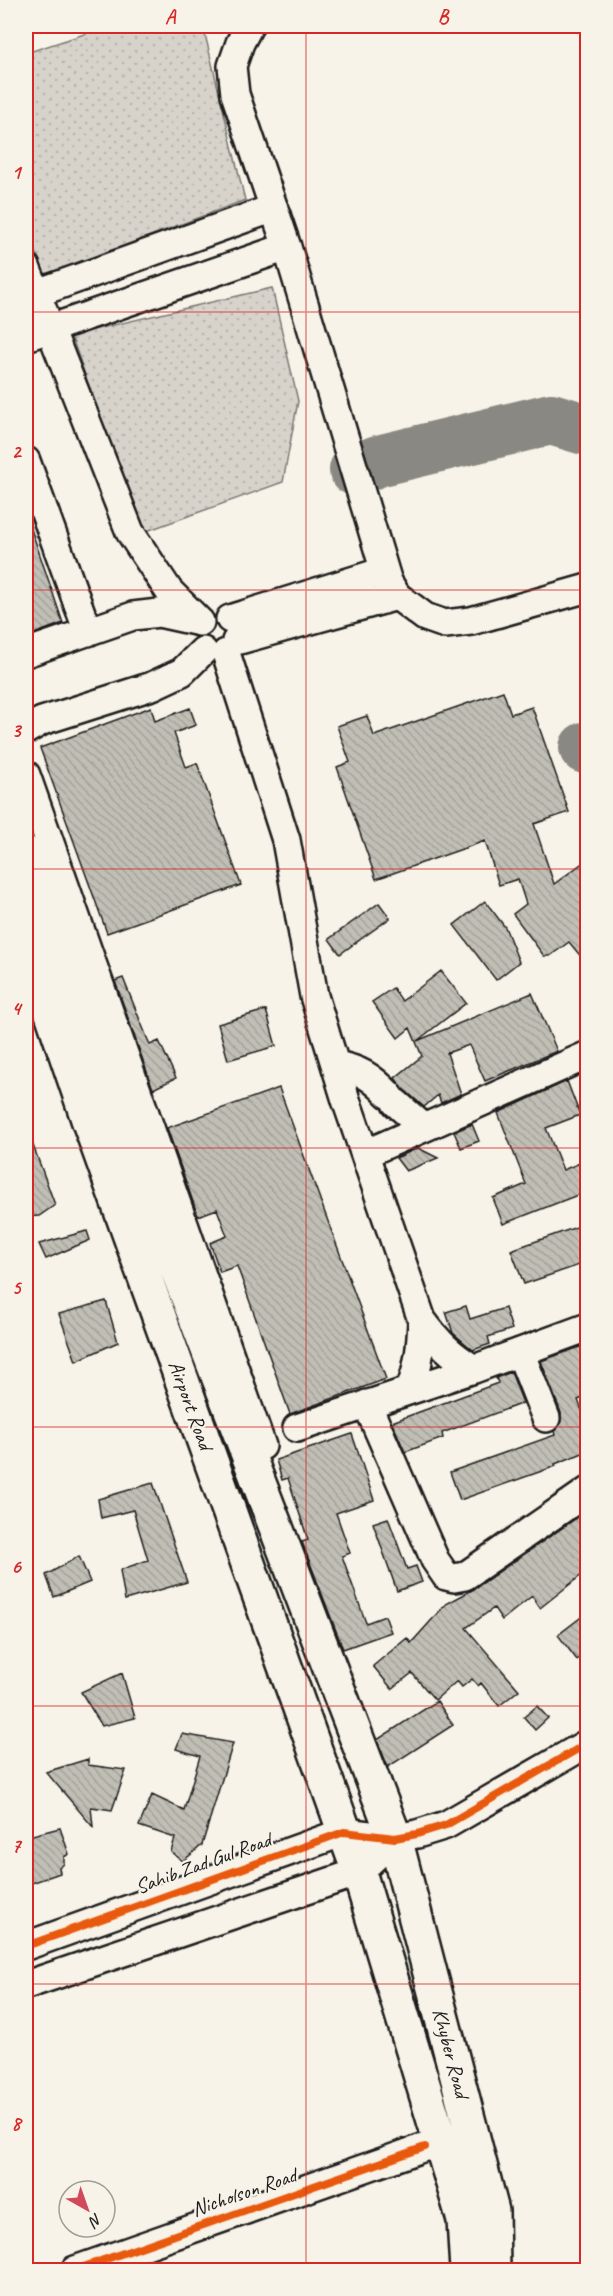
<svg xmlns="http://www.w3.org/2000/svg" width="613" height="2296" viewBox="0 0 613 2296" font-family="Caveat,sans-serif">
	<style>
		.grass { fill: url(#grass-dots); stroke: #7a7874; stroke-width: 1.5 }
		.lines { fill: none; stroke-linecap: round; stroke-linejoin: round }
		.taxiway { stroke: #8a8882; stroke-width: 52 }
		.building { fill: url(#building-back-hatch); stroke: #1c1c1c; stroke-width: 1.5 }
		.minor-casing { stroke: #1c1c1c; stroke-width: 32 }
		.major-casing { stroke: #1c1c1c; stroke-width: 38 }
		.minor { stroke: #f7f3e8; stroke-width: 27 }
		.major { stroke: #f7f3e8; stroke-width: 33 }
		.cycleway-casing { stroke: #f7f3e8; stroke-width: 11 }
		.cycleway { stroke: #e8590c; stroke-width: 8 }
		.grid { fill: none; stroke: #d62828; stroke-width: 1.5; stroke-opacity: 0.55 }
		.labels { text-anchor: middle; stroke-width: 4.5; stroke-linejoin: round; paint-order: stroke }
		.street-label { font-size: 21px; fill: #1c1c1c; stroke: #f7f3e8 }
		.neatline { fill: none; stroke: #d62828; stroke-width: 2 }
		.grid-label { font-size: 20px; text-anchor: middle; font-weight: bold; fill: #d62828 }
	</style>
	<defs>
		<pattern id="grass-dots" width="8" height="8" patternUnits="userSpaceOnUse" patternTransform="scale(1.5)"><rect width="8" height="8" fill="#d7d3cb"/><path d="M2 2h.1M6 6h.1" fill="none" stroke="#b8b5ae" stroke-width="1.8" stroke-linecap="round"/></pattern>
		<pattern id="building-back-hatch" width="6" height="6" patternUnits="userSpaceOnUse" patternTransform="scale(1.5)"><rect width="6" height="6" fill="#c0beb5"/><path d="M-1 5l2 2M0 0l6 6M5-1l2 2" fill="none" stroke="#a4a39b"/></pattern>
	</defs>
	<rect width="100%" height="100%" fill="#f7f3e8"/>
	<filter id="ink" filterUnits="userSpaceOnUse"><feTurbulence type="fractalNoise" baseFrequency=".0167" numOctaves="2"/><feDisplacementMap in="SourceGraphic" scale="12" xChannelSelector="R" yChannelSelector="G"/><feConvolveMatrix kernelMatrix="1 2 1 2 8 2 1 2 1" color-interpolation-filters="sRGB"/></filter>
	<g filter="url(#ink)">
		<path class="grass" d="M109,26H203L245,200L44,276L26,227V53Z
			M272,288L298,401L283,482L141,533L71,335Z"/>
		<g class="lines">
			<path class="taxiway" d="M355,470L378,461L551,419L588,430
				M585,748L588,747"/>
		</g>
		<path class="building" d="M26,520H28L63,623L26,637Z
			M503,691L511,714L532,707L569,812L534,824L554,884L588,859V965L569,942L550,956H544L513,914L526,904L518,879L499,885L485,841L376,879L337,767L350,762L337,726L367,716L374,736Z
			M151,707L155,721L190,708L196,725L174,733L186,767L197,763L241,885L107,933L40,748Z
			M485,901L505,927L519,962L496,980L454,925Z
			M379,903L390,918L340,954L329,939Z
			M441,971L466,1003L417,1041L532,993L557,1051L485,1081L469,1045L447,1053L461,1094L441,1103L438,1095L424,1107L403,1089L395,1078L422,1056L410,1028L398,1038L372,1002L393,988L402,1001Z
			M123,978L150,1045L159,1041L176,1078L153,1089L115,981Z
			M266,1010L276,1046L228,1060L218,1024Z
			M567,1081L580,1115L546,1128L563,1170L580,1163L588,1183V1191L503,1224L493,1198L526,1184L498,1113Z
			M279,1088L386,1379L290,1414L237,1266L220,1272L210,1243L227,1236L217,1209L198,1216L167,1128Z
			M472,1124L479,1141L461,1148L454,1132Z
			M26,1129H27L55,1205L39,1216L26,1217Z
			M418,1148L438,1158L406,1171L396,1158Z
			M588,1223V1262L524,1284L511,1250Z
			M87,1231L90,1240L46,1259L39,1244Z
			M106,1301L118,1342L76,1361L59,1314Z
			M466,1306L470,1319L505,1308L512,1329L488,1337L490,1344L473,1350L453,1333L446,1312Z
			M588,1344V1396L578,1400L588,1426V1451L555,1464L556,1466L460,1500L450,1472L555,1435L554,1431L561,1421V1413L541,1361Z
			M511,1372L523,1403L442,1433L443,1438L405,1452L392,1422L498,1383L496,1378Z
			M352,1434L374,1500L336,1513L350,1553L342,1556L366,1623L385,1616L391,1632L343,1649L302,1542L308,1540L288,1478L282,1480L276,1460Z
			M153,1483L187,1582L125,1600L120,1570L148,1560L133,1510L101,1518L98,1499Z
			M588,1510V1570L540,1608L532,1596L502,1620L494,1608L466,1628L519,1690L499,1706L481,1683L478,1686L472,1679L462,1687L457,1681L435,1700L412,1673L392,1689L373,1666L407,1638L411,1643L446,1604L474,1589Z
			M388,1518L407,1569L416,1566L422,1582L397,1591L373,1523Z
			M79,1556L90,1582L54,1597L46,1575Z
			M588,1612V1651L577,1660L558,1635Z
			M122,1673L135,1718L102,1726L81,1692Z
			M437,1701L453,1725L388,1767L377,1740Z
			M537,1706L548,1718L535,1730L524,1717Z
			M182,1734L233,1743L202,1845L183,1861L171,1852L175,1838L139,1826L152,1795L184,1810L200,1756L176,1749Z
			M88,1759V1765L126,1770L112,1810L91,1807L93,1827L46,1772Z
			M60,1828L69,1854L64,1857V1864L59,1868L60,1873L26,1885V1850L29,1849L32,1835Z"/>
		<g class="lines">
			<defs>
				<path id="minor" d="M249,26L240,43L232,66L235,94L287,247L388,582L397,596L425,617L445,624L471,621L588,588
					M26,267L130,532L169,591L200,622
					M26,297L274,208
					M26,337L287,247
					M26,461L88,632
					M230,619L384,571
					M236,641L397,596
					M26,653L133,616L159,613L200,622
					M226,653L286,840L314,996L346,1100L422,1320C439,1343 450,1354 474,1369
					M26,730L42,721L152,686L182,672L203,651
					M26,775L262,1446
					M336,1065C359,1069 372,1077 388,1094
					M396,1103L423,1127
					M365,1154L588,1055
					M520,1352L546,1418
					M411,1388C419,1365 421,1345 422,1320
					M367,1404L435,1560L446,1576L454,1578L465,1576L588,1491
					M297,1428L474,1369L588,1327
					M26,1946L344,1832L395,1838L417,1834L446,1825L588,1743
					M26,1985L359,1872L395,1838
					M75,2270L425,2147"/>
				<path id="major" d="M26,853L118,1115L395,1838L492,2211L493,2270
					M26,937L89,1122L359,1872L464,2220L467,2270"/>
			</defs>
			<use href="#minor" class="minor-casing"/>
			<use href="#major" class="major-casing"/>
			<use href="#minor" class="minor"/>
			<use href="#major" class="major"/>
			<defs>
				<path id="cycleway" d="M26,1946L344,1832L395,1838L417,1834L446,1825L588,1743
					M75,2270L425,2147"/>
			</defs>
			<use href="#cycleway" class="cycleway-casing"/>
			<use href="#cycleway" class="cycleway"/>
		</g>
	</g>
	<path class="grid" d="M306,26V2270M26,312H588M26,590H588M26,869H588M26,1148H588M26,1427H588M26,1706H588M26,1984H588"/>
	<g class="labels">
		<g class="street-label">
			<text transform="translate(191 1405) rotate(70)" y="7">Airport Road</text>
			<text transform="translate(203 1863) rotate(-20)" y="7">Sahib Zad Gul Road</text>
			<text transform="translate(451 2053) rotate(75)" y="7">Khyber Road</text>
			<text transform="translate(244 2192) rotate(-19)" y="7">Nicholson Road</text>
		</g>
	</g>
	<rect width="613" height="2296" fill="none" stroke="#f7f3e8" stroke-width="66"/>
	<g transform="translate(87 2209) rotate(140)"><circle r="28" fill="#f7f3e8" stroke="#9f9d96" stroke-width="1.5"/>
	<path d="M0-4.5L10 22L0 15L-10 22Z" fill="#d1495b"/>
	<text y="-9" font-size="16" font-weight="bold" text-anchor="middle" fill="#1c1c1c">N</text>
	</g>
	<rect x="33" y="33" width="547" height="2230" class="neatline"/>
	<g class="grid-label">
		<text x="170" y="23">A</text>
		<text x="443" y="23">B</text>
		<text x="16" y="179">1</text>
		<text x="16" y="458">2</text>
		<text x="16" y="737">3</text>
		<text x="16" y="1015">4</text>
		<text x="16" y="1294">5</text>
		<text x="16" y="1573">6</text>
		<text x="16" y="1852">7</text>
		<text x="16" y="2130">8</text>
	</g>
</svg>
